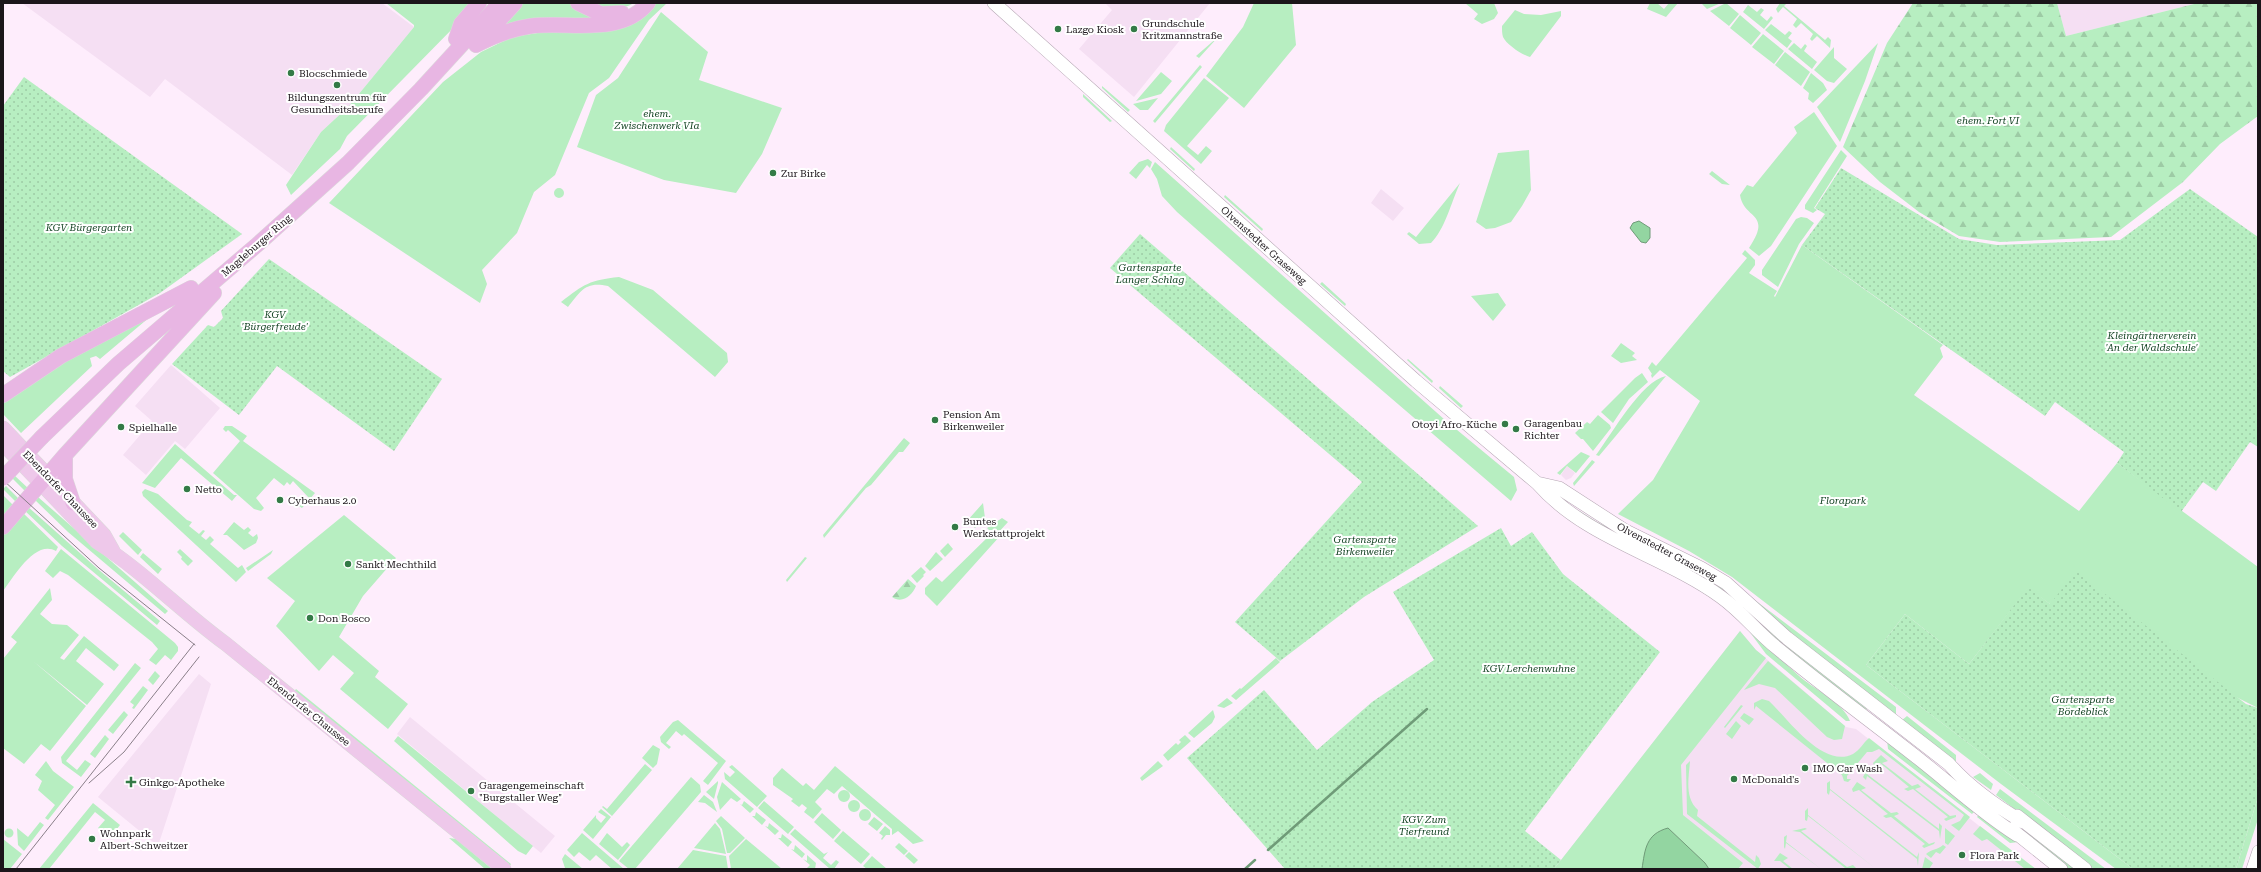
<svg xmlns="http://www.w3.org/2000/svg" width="2261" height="872" viewBox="0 0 2261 872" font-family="'Roboto Serif',serif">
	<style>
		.built { fill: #f5dff3 }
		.green { fill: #b7eec1 }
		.forest { fill: url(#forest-firs) }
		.garden { fill: url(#garden-dots) }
		.water { fill: #93d5a1; stroke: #6f9b78 }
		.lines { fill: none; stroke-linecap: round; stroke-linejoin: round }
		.stream { stroke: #6f9b78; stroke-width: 2.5 }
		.tertiary-casing { stroke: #b6a7b4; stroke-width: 12 }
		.secondary-casing { stroke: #b6a7b4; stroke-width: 14 }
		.primary-casing { stroke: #dbdada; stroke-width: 15 }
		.trunk-casing { stroke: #dbdada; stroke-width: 16 }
		.tertiary { stroke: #fff; stroke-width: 11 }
		.secondary { stroke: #fff; stroke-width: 13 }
		.primary { stroke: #eec8ea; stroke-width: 14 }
		.trunk { stroke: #e8b6e3; stroke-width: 15 }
		.tram { stroke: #8a7f89; stroke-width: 1 }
		.trunk-bridge-casing { stroke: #dbdada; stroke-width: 16; stroke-linecap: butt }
		.trunk-bridge { stroke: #e8b6e3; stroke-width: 15 }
		.poi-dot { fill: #337a46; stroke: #fff; stroke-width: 1.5 }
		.labels { text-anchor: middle; stroke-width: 4; stroke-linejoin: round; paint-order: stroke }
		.poi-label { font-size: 10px; fill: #1b151a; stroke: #fff; text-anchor: start }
		.park-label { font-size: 10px; font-style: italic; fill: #0e3f1e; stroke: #fff }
		.street-label { font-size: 10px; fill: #1b151a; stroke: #fff }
	</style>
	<defs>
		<pattern id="forest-firs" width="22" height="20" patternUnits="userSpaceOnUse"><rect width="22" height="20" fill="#b7eec1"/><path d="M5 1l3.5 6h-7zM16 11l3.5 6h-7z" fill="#9dcba5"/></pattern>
		<pattern id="garden-dots" width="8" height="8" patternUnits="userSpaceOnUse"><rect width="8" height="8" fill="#b7eec1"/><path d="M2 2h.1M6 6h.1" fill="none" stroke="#9dcba5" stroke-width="1.8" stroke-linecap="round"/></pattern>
	</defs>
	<rect width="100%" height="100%" fill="#feedfc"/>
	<path class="built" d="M22,3H382L414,27L349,106L321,132L292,175L165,79L150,97Z
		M1105,3H1210L1134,97L1079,49L1112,10Z
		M2057,3H2198L2066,36Z
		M1381,189L1404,208L1393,221L1371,203Z
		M171,365L220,408L185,449L175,441L146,475L123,455L152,421L135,406Z
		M1567,466L1575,473L1571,478L1566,480L1561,475Z
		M1740,631L1756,650L1846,727L1856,729L2034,869H1554Z
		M199,674L211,684L158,846L98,797Z
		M410,717L555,836L541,853L397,734Z"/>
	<path class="green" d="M386,3H475L462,19L347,136L340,149L291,195L286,185L321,132L349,106L414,27V25Z
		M520,3H573L609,18L495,32Z
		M586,3H634C618,13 603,7 586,3Z
		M653,3H667L649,20L609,78L589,93L555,175L534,192L517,233L482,270L487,284L480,303L329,203L443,82L481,52L512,37L556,30Z
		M1254,3H1292L1296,45L1244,108L1206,76L1243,27Z
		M1465,3H1494L1498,13L1494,19L1482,24L1474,19L1478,14Z
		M1650,3H1657L1664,9L1669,3H1678L1666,17L1647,9Z
		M1703,3H1721L1707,9L1702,4Z
		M1726,3L1739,14L1729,26L1710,11Z
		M1780,3H1787L1784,6L1825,40L1828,37L1831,40L1830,48L1817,36L1812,41L1810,39L1813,34L1801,23L1796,28L1793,25L1797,19L1783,7L1778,13L1776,9Z
		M1748,5L1757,12L1761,8L1764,10L1760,15L1767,21L1771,16L1773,18L1764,29L1743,12Z
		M1515,10L1524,14L1541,15L1561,11V16L1530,57C1522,55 1506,44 1503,37C1502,34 1502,30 1502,26Z
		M661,12L708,52L699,80L782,108L762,154L736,193L664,180L577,147L596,95L618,78Z
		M1740,15L1761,33L1751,45L1730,28Z
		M1771,24L1785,35L1789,31L1792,33L1788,38L1792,41L1787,48L1765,30Z
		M1763,34L1784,51L1774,64L1752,47Z
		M1219,36L1199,58L1196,56Z
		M1794,43L1801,49L1805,44L1807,46L1804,51L1817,62L1812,69L1788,49Z
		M1878,43L1865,81L1840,142L1817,107Z
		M1834,47V58L1847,69L1834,83L1827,81L1814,70Z
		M1785,52L1810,72L1801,86L1775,65Z
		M1200,65L1202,67L1155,123L1153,121Z
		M1161,72L1172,81L1161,94L1136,101Z
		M1811,73L1823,83L1827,90L1813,103L1808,99L1809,93L1803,88Z
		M1204,78L1229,98L1187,146L1198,155L1206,146L1212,151L1201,164L1164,131L1166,125Z
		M1102,86L1130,110L1128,112L1102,88Z
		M1083,94L1112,121L1110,122L1083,97Z
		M1158,98L1148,110H1140L1133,104Z
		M1814,112L1837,146L1771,246L1759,256L1749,248C1773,212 1744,220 1740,195L1747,185L1753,187L1797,133L1794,127Z
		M1171,147L1195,169L1194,171L1170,149Z
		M1529,150L1531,190L1522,206L1511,222L1495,228L1486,229L1476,222L1498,153Z
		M1841,150L1847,156L1814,208L1817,210L1813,213L1805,209V205Z
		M1148,159L1152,162L1150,168L1147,165L1136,179L1129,173L1139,162Z
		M1155,162L1445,420L1514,477L1517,490L1511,501L1279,302L1177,212L1162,196L1157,179L1151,169Z
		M1712,171L1730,185L1722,184L1709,174Z
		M1460,183C1451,203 1445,229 1431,243L1419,244L1407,234L1409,232L1416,237Z
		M554 193a5 5 0 1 1 10 0a5 5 0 1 1-10 0Z
		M1225,195L1263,229L1262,231L1224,197Z
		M1801,217L1807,218L1814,223L1799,244L1778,287L1762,275V270L1796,219Z
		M1802,245L1943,345L1940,348L1943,357L1914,395L2079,511L2117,463L2258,567V708L2050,604L2028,588L1969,664L1905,614L1866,665L2133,869H2116L2001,784L1732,577L1689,551L1618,514L1653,480L1700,401L1660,370L1652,378L1651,375L1652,374L1648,368L1652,362L1656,366L1747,258L1742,254L1745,250L1755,260V265L1749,273L1777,291L1774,296L1775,297Z
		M619,277L653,290L727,353L728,362L715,377L608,286C585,281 581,291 568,307L561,302C584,284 590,280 619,277Z
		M1322,282L1346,304L1345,306L1320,284Z
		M1498,293L1506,305L1493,321L1471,296Z
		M151,316L100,359L96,356L90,358L92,366L21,433L3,414V404L51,368Z
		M1621,343L1635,353L1632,356L1637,360L1621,363L1611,356Z
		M1408,359L1433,381L1432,383L1407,360Z
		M1642,373L1648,382L1629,399L1613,423L1601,412L1635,378Z
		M1666,376L1599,456L1596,455C1612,434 1641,381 1666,376Z
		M1440,386L1463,406L1461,408L1439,388Z
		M1598,415L1610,425L1611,428L1593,451L1583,439H1581L1575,433L1587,422L1590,424Z
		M225,426H232L247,436L243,441L315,493L302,508L299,506L309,498L293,481L290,485L287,482L284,486L274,478L256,498L264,508L261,511L254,509L213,473L240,441L228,430L226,432L223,429Z
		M904,438L910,443L903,452H899L871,485L866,488L824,538L823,535Z
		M175,444L234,495H237L232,501L181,458L155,488L142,483Z
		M1581,452L1590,456L1576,473L1567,466L1560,475L1557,473Z
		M1592,460L1595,462L1574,486L1573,483Z
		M14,475L30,490L27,493L12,478Z
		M6,486L21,501L18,504L3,489Z
		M145,489L158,494L187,520L192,522L189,526L199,534L203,530L205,531L201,536L206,540L210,536L214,540L210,544L238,568L242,565L246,572L236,582L143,496L142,492Z
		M3,495L15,507L3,521Z
		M38,497L168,611L165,614L68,532L34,499Z
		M983,503L985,518L975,528L967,521Z
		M27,506L99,570L160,621L157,625L62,546L23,509Z
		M1578,510L1597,522L1718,583L1867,709L1865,711L1766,633L1587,519Z
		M22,512L58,547L56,551C35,539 13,578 3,591V536Z
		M344,515L396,558L363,596L339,637L379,671L375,677L408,704L388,729L340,689L354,673L333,655L319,671L276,626L295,601L267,578Z
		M1002,518L1008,522L997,534L1000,536L937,606L925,594V588L936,577L942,582L992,533L987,528Z
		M234,522L244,530L248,527L251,530L248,533L253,537L257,534L258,538L256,543L244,550L227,535H223Z
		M123,532L142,550L138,555L119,536Z
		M948,543L953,549L945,557L940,551Z
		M61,549L175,643L178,647V651L171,660L165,655L156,665L149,660L158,649L152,642L68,575L60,571L53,578L45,571Z
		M180,549L193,561L188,566L181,559L182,557L177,552Z
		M273,550L271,554L248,571L246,568Z
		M936,552L943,559L930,571L925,566Z
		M143,553L162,569L158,574L140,557Z
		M805,557L807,558L787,582L786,580Z
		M921,567L926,572L923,575L924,576L917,583L911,576Z
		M1731,582L1896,707V716L1780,627Z
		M50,588L52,600L40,614L52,624L67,625L79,635L60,658L64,660L84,636L119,665L114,671L86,648L76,661L104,684L87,705L33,661L86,706L50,751L41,744L24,764L3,748V659L17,642L11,637Z
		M1740,631L1756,650L1766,658L1681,765L1683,815L1743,863L1738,869H1709L1705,863L1668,828C1647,834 1646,850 1642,869H1554Z
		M1749,631C1766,645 1781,660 1798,675C1812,688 1844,703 1850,721H1846L1766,654Z
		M1276,658L1280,662L1236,700L1231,696L1240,688L1241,689Z
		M1768,661L1845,726L1842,739L1834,740L1827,737L1775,688L1759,684L1744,690Z
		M135,663L141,668L66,761L77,770L85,760L91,764L81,777L62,763L61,757Z
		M155,671L160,676L153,685L148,680Z
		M143,686L148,690L134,709L132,708L134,705L130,702Z
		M296,689L511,864L509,867L294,692Z
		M1227,698L1233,703L1224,708L1217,706Z
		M1762,699L1769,701C1789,720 1823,769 1853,754C1860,750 1863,743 1869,738L1970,817L1959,831L1951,825L1960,821L1964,815L1879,749L1872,752H1867L1847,776V779H1851L1848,782L1844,781L1842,775L1756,706L1754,710V703Z
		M1741,705L1743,706L1725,728L1724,727Z
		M1213,710L1215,717L1212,723L1194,738L1188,733Z
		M124,711L128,715L113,734L108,730Z
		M1744,713L1754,719L1749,725L1740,718Z
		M1907,716L1956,755V763L1901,721Z
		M678,720L726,761L708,785L703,781L718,763L684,734L682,736L676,731L666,743L671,747L669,749L661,742L660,737L673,722Z
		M1736,721L1741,726L1732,739L1726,734Z
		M105,735L109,739L95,758L90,754Z
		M1185,735L1191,741L1168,761L1163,755L1176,743L1178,745L1181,742L1179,740Z
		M398,736L533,846L526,855L518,851L394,741Z
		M1887,740L1976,810L1972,814L1888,749Z
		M653,745L660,749L657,764L653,768L642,758Z
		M1881,755L1888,761L1882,763L1912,786L1918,784L1921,787L1915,789L1950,816L1956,815V817L1946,821L1944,819L1948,817L1913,789L1908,791L1904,789L1909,787L1880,763L1874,765L1873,763Z
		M46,761L53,771L74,787L48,820L45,818L55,805L38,790L42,781L35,775Z
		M1158,761L1163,766L1142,781L1140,778Z
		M1690,761C1689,777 1684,798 1698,810L1697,816L1755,862L1756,855L1759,858L1761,864L1758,869L1687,814L1686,765Z
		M645,764L652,770L612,816L602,807L603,806L607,809Z
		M732,765L767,796L757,807L725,779L724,772L730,777L735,772L729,767Z
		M835,766L924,841L913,844L898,831L892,835V829L842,786L834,794L827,789L815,802L822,809L813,819L804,812L807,808L802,804L799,807L791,801L793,799L773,785V778L782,768L803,786L806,783L814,790Z
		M1868,768L1873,771L1867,774L1939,829V823L1942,826L1940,839L1939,831L1867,776L1866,780L1863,777Z
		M1980,773L1993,784L1991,790L1973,777Z
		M691,777L700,785L701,792L635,869H629L619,861Z
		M718,781V783L714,799L706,792Z
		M1830,781V789L1917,857L1919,852L1918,866L1917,859L1830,790L1829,795L1827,793V783Z
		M722,782L741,799L737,802L731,798L720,810L717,797Z
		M1857,782L1866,788L1861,790L1891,813L1897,812L1899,814L1894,816L1929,844L1935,842L1934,844L1924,848L1922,846L1925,844L1891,817L1886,818L1883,816L1888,814L1859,790L1853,792L1852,789Z
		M2000,789L2106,869H2094L1996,795Z
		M838 796a6 6 0 1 1 12 0a6 6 0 1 1-12 0Z
		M704,795L713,802L717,812L705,803L698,802Z
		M2258,797V819L2242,869H2236Z
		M848 806a6 6 0 1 1 12 0a6 6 0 1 1-12 0Z
		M744,801L754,809L750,813L740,804L742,805Z
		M764,801L794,827L788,834L758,808Z
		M93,803L120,825L110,838L98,828L105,820L95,812L49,869H39Z
		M1990,803L2077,869H2068L1988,806Z
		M1808,808V815L1876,869L1808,816L1807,821L1805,820V811Z
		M601,809L611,817L593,839L583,830L596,815V818L601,823L606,817L598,812Z
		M859 815a6 6 0 1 1 12 0a6 6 0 1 1-12 0Z
		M756,812L766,820L762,825L752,816H755Z
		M822,813L841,830L833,839L814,822Z
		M1980,813L2019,842L2010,843L1977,817Z
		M721,816L745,838L730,853H727L722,829L716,821Z
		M874,817L883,824L877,831L868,824Z
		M40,822L44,825L24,851L18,845L17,828L28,837Z
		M715,823L720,829L726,854L694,848Z
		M769,823L779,831L775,835L765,826L768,827Z
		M885,826L890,830V835H886L882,840L881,839L883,836L879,833Z
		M1980,826L2036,869H2025L1987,839L1982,841L1973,834Z
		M1805,828L1807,829L1801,831L1847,867L1853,865L1856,868L1843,869L1845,868L1800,832L1792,831Z
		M1945,828L1955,836L1948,845L1945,843Z
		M4.5 833a4.5 4.5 0 1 1 9 0a4.5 4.5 0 1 1-9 0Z
		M795,829L824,854L828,852L823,858L831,865L836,860L839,862L834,869H830L790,834Z
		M843,831L870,854L861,864L834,841Z
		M582,833L624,869H612L596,855L590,861L579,852L574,857L567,850Z
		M607,833L622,847L627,842L630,845L618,860L599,844Z
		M782,834L792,842L788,847L778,838H781Z
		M1787,835L1786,842L1821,869L1786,843L1785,849L1784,847V837Z
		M449,838L456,839L492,869H485Z
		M3,839L22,854L10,869L3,868Z
		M746,839L782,869H731L729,856Z
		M899,843L908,851L904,855L895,847Z
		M795,845L805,854L802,858L791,849L794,850Z
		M1943,845L1946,847L1940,854L1936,852L1931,858L1926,854C1931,849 1938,850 1943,845Z
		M693,850L726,856L728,869H677Z
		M909,852L918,860L914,864L905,856Z
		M1780,853L1788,858L1783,861L1793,869H1790L1780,861H1774Z
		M565,854L583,869L565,868L562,859Z
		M807,855L816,863L815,869H806L810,865L803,859L807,861Z
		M872,856L887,869H867L863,866Z
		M1925,857L1933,863L1929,869H1922Z"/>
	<path class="forest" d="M1913,3H2057L2066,36L2198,3H2258V116L2220,144L2183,182L2111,237L2000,242L1959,236L1919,212L1880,182L1843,147L1887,43Z
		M908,579L916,586C912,596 902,604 892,597Z"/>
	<path class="garden" d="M24,77L242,234L160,293L10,377L3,371V106Z
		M1841,168L1959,239L1997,245L2120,240L2190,189L2258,237V447L2250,442L2216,491L2203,482L2181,512L2117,463L2124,452L2055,402L2045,416L1802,245L1825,214L1815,208Z
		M1140,234L1478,526L1364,597L1280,661L1235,622L1362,482L1110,268Z
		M269,259L442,379L394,451L277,366L239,415L172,364L208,325L214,327L223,318L221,311Z
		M1501,528L1511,546L1532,532L1563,574L1660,652L1525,831L1561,860L1554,869H1285L1187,758L1264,690L1317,750L1372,702L1434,660L1393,592Z
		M2076,571L2246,704L2258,708V797L2236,869H2133L1866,665L1905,614L1969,664L2028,587L2050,604Z"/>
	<path class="water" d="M1639,221L1650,228V238L1646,243L1641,242L1630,228L1633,223Z
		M1668,828L1705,863L1709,869H1642C1645,849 1646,834 1668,828Z"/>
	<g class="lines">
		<path class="stream" d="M1268,850L1427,709
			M1245,869L1255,860"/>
		<defs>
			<path id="tertiary" d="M2252,869L2258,851"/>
			<path id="secondary" d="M994,3L1416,381L1537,483C1586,539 1663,555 1721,597C1742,612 1757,632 1777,648C1823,686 1872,722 1919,759C1952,785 1982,813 2017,835
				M1537,483L1559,488L1624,530L1701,568L1726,583L1787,638L1949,764C1970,788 1996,806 2023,822
				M2017,816L2085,869
				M2011,829L2061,869"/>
			<path id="primary" d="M3,428L104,535L113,551
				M3,444L97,542C143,571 182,612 226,644L504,869"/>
			<path id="trunk" d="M578,3L601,14L622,13
				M456,39L461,24L479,3
				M482,39L515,3
				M476,45C493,36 511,29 531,26C569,21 620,37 648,3
				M3,395L61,356L191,288
				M42,437L118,364L258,244L348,163L421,89L500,3
				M65,455V479L73,503
				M3,527L65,455L214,293"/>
		</defs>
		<use href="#tertiary" class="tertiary-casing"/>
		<use href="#secondary" class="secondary-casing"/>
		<use href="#primary" class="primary-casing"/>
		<use href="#trunk" class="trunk-casing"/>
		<use href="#tertiary" class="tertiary"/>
		<use href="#secondary" class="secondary"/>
		<use href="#primary" class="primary"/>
		<use href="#trunk" class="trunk"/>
		<path class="tram" d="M3,480L99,568L195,645
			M89,783L124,752L199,657
			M16,869L194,644"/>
		<defs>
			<path id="trunk-bridge" d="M3,478L42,437"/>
		</defs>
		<use href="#trunk-bridge" class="trunk-bridge-casing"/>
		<use href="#trunk-bridge" class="trunk-bridge"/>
	</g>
	<g class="poi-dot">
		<circle cx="1058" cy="29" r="4"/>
		<circle cx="1134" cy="29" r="4"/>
		<circle cx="291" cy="73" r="4"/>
		<circle cx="337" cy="85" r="4"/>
		<circle cx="773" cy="173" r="4"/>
		<circle cx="935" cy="420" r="4"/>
		<circle cx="1505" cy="424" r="4"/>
		<circle cx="121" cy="427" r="4"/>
		<circle cx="1516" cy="429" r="4"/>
		<circle cx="187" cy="489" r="4"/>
		<circle cx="280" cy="500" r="4"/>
		<circle cx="955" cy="527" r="4"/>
		<circle cx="348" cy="564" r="4"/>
		<circle cx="310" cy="618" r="4"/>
		<circle cx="1805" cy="768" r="4"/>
		<circle cx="1734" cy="779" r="4"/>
		<path d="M129 776h4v4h4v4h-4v4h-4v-4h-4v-4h4z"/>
		<circle cx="471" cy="791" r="4"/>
		<circle cx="92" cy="839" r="4"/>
		<circle cx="1962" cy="855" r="4"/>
	</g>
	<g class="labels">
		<g class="poi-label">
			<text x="1142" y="27">Grundschule<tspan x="1142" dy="12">Kritzmannstraße</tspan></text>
			<text x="1066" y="33">Lazgo Kiosk</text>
			<text x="299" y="77">Blocschmiede</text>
			<text x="337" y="101" text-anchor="middle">Bildungszentrum für<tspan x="337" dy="12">Gesundheitsberufe</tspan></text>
			<text x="781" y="177">Zur Birke</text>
			<text x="943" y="418">Pension Am<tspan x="943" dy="12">Birkenweiler</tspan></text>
			<text x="1524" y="427">Garagenbau<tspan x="1524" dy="12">Richter</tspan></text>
			<text x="1497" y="428" text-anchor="end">Otoyi Afro-Küche</text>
			<text x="129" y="431">Spielhalle</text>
			<text x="195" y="493">Netto</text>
			<text x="288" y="504">Cyberhaus 2.0</text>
			<text x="963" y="525">Buntes<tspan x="963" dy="12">Werkstattprojekt</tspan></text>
			<text x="356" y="568">Sankt Mechthild</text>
			<text x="318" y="622">Don Bosco</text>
			<text x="1813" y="772">IMO Car Wash</text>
			<text x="1742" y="783">McDonald's</text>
			<text x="139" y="786">Ginkgo-Apotheke</text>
			<text x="479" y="789">Garagengemeinschaft<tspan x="479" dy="12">"Burgstaller Weg"</tspan></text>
			<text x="100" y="837">Wohnpark<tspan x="100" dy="12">Albert-Schweitzer</tspan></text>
			<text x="1970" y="859">Flora Park</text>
		</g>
		<g class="park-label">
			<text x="657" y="117">ehem.<tspan x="657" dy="12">Zwischenwerk VIa</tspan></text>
			<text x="1988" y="124">ehem. Fort VI</text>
			<text x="89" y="231">KGV Bürgergarten</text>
			<text x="1150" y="271">Gartensparte<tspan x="1150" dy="12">Langer Schlag</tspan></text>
			<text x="275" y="318">KGV<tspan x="275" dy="12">'Bürgerfreude'</tspan></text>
			<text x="2152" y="339">Kleingärtnerverein<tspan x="2152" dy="12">'An der Waldschule'</tspan></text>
			<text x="1843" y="504">Florapark</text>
			<text x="1365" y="543">Gartensparte<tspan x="1365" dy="12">Birkenweiler</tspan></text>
			<text x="1529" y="672">KGV Lerchenwuhne</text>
			<text x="2083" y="703">Gartensparte<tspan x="2083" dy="12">Bördeblick</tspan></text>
			<text x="1424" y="823">KGV Zum<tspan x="1424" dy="12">Tierfreund</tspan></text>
		</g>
		<g class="street-label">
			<text transform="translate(256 245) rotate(-41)" y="4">Magdeburger Ring</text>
			<text transform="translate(1264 245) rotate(42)" y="4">Olvenstedter Graseweg</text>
			<text transform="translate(61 489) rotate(46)" y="4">Ebendorfer Chaussee</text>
			<text transform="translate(1667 551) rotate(28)" y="4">Olvenstedter Graseweg</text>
			<text transform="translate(309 711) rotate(39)" y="4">Ebendorfer Chaussee</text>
		</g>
	</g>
	<rect width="2261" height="872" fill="none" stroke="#1b151a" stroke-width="8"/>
</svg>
